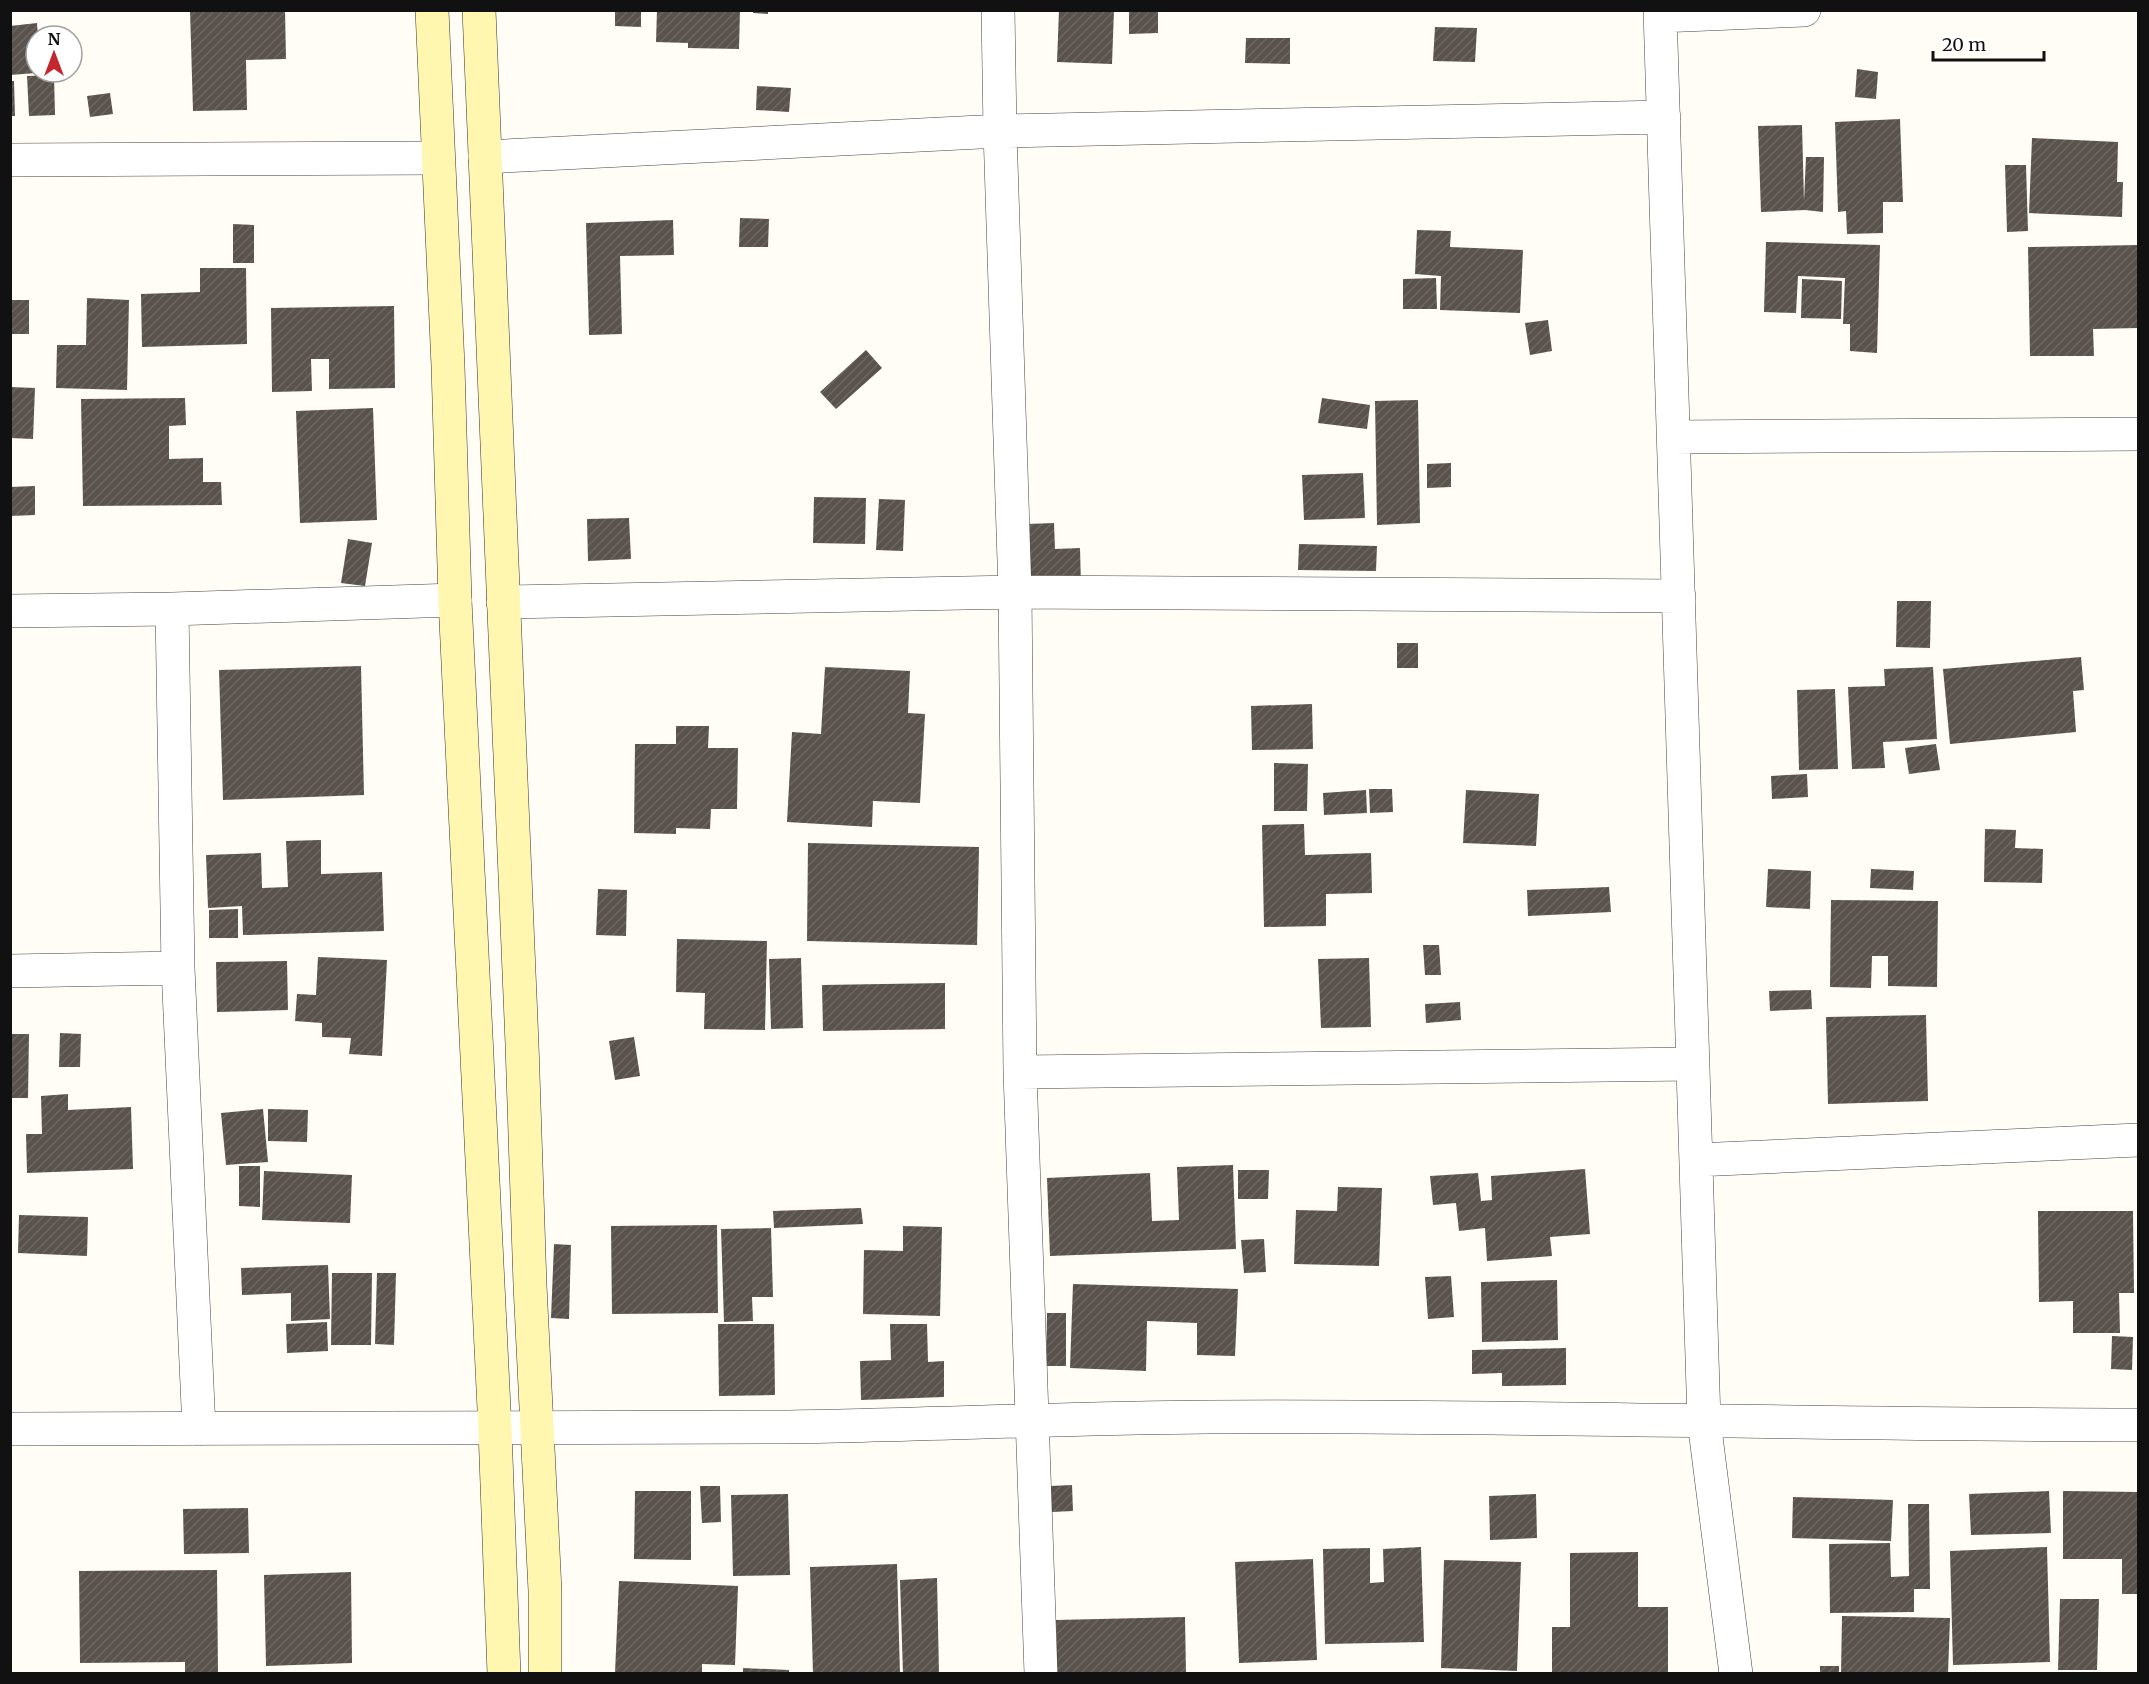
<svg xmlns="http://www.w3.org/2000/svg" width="2149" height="1684" viewBox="0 0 2149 1684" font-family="Merriweather,serif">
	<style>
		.building { fill: url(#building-hatch) }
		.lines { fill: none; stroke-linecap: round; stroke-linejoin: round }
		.minor-casing { stroke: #444; stroke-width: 34 }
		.secondary-casing { stroke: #333; stroke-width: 34 }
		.minor { stroke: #fff; stroke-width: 33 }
		.secondary { stroke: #fff6b0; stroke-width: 33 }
	</style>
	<defs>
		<pattern id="building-hatch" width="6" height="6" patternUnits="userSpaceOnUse" patternTransform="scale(1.5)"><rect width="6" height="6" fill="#5a524d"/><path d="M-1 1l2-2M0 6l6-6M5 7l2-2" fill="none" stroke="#6d6662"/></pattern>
	</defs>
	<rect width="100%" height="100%" fill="#fffdf5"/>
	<path class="building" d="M190,10H285L286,59L246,60L247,110L193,111Z
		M615,10H641V27L615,26Z
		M657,10H740L739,49L688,48V43L656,42Z
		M753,10H768V14L753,13Z
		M1059,10H1114L1112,64L1057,62Z
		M1129,10H1158V33L1129,34Z
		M37,23L38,36H36V73L10,75V26Z
		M1435,27L1477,28L1475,62L1433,61Z
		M1246,38H1290V64L1245,63Z
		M1857,69L1878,72L1876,99L1855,97Z
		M54,75L55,115L29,116L27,76Z
		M10,81H14L15,116H10Z
		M757,86L791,88L789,112L756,110Z
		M110,93L113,114L90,117L87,96Z
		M1900,119L1903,202H1883V233L1847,234L1846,211L1838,212L1835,122Z
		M1802,125L1804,201L1806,157H1824L1823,212L1805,210L1761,212L1758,126Z
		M2032,138L2118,142L2117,182H2123L2122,217L2029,213Z
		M2005,165H2026L2028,231L2007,232Z
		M740,218L769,219L768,247H739Z
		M673,220L674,255L620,256L622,334L589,335L586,223Z
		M233,224L254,225V263H233Z
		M1417,230L1451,231L1450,247L1523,250L1520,313L1440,310L1441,276L1415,274Z
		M1766,242L1880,245L1877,353L1850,351V324H1843L1845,278L1798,276L1796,313L1764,312Z
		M2138,245V328L2093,329L2094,356H2030L2028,247Z
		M200,268H246L247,344L142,347L141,294L200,292Z
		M1436,278L1437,309H1403V279Z
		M1802,279L1842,281L1841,319L1801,318Z
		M87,298L129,300L127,390L56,388L57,345H86Z
		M10,300H29V334H10Z
		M394,306L395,388L329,389V359H311L312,391L272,392L271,308Z
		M1548,320L1552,351L1530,355L1525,323Z
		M866,350L882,368L836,409L820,392Z
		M10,387L35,388L33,439L10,438Z
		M185,398L186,425L169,426V459L203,458V482H221L222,505L83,506L81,399Z
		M1322,398L1370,405L1367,429L1318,423Z
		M1418,400L1420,523L1377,525L1375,401Z
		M373,408L377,520L300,523L296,411Z
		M1451,463V487L1427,488V464Z
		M1363,473L1365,518L1304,520L1302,475Z
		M35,486V515L10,516V487Z
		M814,497L866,498L865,544L813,543Z
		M879,499L905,500L903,551L876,550Z
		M629,518L631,559L588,561L587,519Z
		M1054,523L1055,549L1080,548L1081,586L1029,588L1027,524Z
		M348,539L372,543L365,586L341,583Z
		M1299,544L1377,546L1376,571L1298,570Z
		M1897,601H1931L1930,648L1896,647Z
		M1397,643H1418V668H1397Z
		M2081,657L2084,690L2073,691L2076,732L1950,744L1943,669Z
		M361,666L364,795L223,800L219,670Z
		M825,667L910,671L908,713L925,714L920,803L873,801L872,827L787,822L792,732L821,734Z
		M1933,667L1937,739L1883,742L1885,768L1852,769L1848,687L1885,686L1884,669Z
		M1835,689L1838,769L1799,770L1797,690Z
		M1312,704L1313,749L1252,750L1251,706Z
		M676,726H709L708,748H738L737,809H711L710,829L676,828V834L634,833L635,744H676Z
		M1936,744L1940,770L1909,774L1905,748Z
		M1274,763L1308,764L1307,811H1274Z
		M1807,774L1808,797L1772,799L1771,776Z
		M1369,789H1392L1393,812L1370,813Z
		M1366,790L1367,813L1324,815L1323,793Z
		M1466,790L1539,794L1536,846L1463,843Z
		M1304,824L1305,855L1371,853L1372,893L1326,894V926L1264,927L1262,825Z
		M1985,829L2016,830L2015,848L2043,849L2042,883L1984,882Z
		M321,840V874L382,872L384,931L243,935L242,906L208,908L206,855L261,853L262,888L288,887L286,841Z
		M808,843L979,847L977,945L807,941Z
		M1768,869L1811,871L1810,909L1766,907Z
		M1871,869L1914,871L1913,890L1870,888Z
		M1609,887L1611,912L1528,916L1527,890Z
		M598,889L627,890L626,936L596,935Z
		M1831,900L1938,901L1937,987L1888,986V956H1872L1871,988L1830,987Z
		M238,909V938H209V910Z
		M677,939L767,941L765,1030L704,1029L705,993L676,992Z
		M1423,945H1439L1441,975H1425Z
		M318,957L387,960L382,1056L349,1054L351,1038L322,1037V1023L295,1021L297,994L316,995Z
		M801,958L803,1028L771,1029L769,959Z
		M1369,958L1371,1027L1321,1028L1318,959Z
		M287,961L288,1010L217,1012L216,962Z
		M945,983V1029L823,1031L822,985Z
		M1811,990L1812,1009L1770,1011L1769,991Z
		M1460,1002L1461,1020L1426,1023L1425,1004Z
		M1926,1015L1928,1101L1828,1104L1826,1017Z
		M60,1033L81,1034L80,1067H59Z
		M10,1034H29L28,1098H10Z
		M634,1037L640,1076L615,1080L609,1041Z
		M68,1094V1110L131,1107L133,1169L27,1173L26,1134H42L41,1096Z
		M263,1109L268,1162L226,1165L221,1113Z
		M268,1109L308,1110L307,1142L268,1141Z
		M1233,1165L1236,1249L1050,1256L1047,1178L1150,1173L1152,1221L1179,1220L1177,1167Z
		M239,1166H260V1207L239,1206Z
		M1585,1169L1590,1234L1550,1237L1552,1256L1487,1261L1485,1228L1459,1231L1456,1203L1433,1205L1430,1176L1478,1173L1481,1201L1492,1200L1491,1176Z
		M1238,1170H1269L1268,1199H1238Z
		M264,1171L352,1175L350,1223L262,1220Z
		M1338,1187L1382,1188L1379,1266L1294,1264L1296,1210L1337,1211Z
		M861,1208L863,1224L774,1228L773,1211Z
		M2038,1211H2133L2134,1293H2119L2120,1333H2073V1301L2039,1302Z
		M19,1215L88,1217L87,1256L18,1253Z
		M717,1225L718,1313L612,1314L611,1226Z
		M903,1226L942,1227L940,1316L863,1314L864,1250L903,1251Z
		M771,1228L773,1297H752L753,1321L724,1322L721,1229Z
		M1264,1239L1266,1272L1244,1273L1241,1240Z
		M554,1244L571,1245L569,1319L551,1318Z
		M328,1265L330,1319L291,1321V1293L242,1295L241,1268Z
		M332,1273H372L371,1345H331Z
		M377,1273H396L394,1345L375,1344Z
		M1451,1276L1454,1317L1428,1319L1425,1277Z
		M1557,1280L1558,1340L1482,1342L1481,1282Z
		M1073,1284L1238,1289L1235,1356L1197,1355V1323L1147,1321L1146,1371L1070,1368Z
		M1047,1313H1066V1366H1046Z
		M327,1322L328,1351L287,1353L286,1324Z
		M718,1324H774L775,1395L719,1396Z
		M890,1324H927L928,1362L944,1361V1397L861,1400L860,1361L891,1360Z
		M2112,1336L2133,1337L2132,1370L2111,1369Z
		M1566,1348V1385L1502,1386V1373L1472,1374V1350Z
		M1072,1485L1073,1511L1052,1512L1050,1486Z
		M700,1486H720L721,1522L702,1523Z
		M635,1491H691V1560L634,1559Z
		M2049,1491L2051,1533L1971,1535L1969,1494Z
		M2063,1491L2138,1492V1594H2122V1559H2063Z
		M788,1494L790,1575L733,1576L731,1495Z
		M1536,1494L1537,1538L1490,1540L1489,1496Z
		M1793,1497L1893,1500L1891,1541L1792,1538Z
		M1908,1504H1929L1930,1589H1914V1612L1830,1613L1829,1544L1890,1543L1891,1577L1909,1576Z
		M248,1508L249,1553L184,1554L183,1509Z
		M1421,1547L1424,1642L1325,1644L1323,1549L1370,1548V1583L1384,1582L1383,1549Z
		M2047,1547L2050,1662L1953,1665L1950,1551Z
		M1638,1552V1607H1668V1674H1552V1627H1570V1553Z
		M1313,1559L1317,1660L1239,1663L1235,1562Z
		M1444,1560L1521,1562L1517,1671L1441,1668Z
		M897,1564L900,1674H813L810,1567Z
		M217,1570L218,1674H185V1662L80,1663L79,1571Z
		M351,1572L352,1663L266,1666L264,1575Z
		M937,1578L939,1674H903L900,1580Z
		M619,1581L738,1586L735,1665L702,1664V1674L615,1673Z
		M2060,1599H2099L2097,1670H2058Z
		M1842,1616L1950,1618L1948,1674H1841Z
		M1185,1617L1186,1674H1057L1056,1620Z
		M1820,1666H1839V1674H1820Z
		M743,1668L789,1670V1674H743Z"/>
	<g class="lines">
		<defs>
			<path id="minor" d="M998,10L1000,131L1015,592L1020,1072L1041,1674
				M1660,10L1704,1421L1736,1674
				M1660,16L1804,10
				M485,157L1000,131L1664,117
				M10,160L438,158
				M1673,437L2138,434
				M503,602L1015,592L1679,596
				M172,609L178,968L199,1429
				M10,611L172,609L455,600
				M10,971L178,968
				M1020,1072L1693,1064
				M1696,1160L2138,1140
				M10,1429C267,1429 524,1430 780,1427C923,1425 1066,1418 1208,1417C1518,1415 1828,1425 2138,1425"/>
			<path id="secondary" d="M432,10L448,366L455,600L495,1430L504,1674
				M479,10L522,1044L530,1285L545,1591V1674"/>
		</defs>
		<use href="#minor" class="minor-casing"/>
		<use href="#secondary" class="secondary-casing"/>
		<use href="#minor" class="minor"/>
		<use href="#secondary" class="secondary"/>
	</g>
	<rect width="2149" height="1684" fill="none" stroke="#111111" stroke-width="24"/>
	<g transform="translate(54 54)"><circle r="28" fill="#ffffff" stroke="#a0a0a0" stroke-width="1.5"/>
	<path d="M0-4.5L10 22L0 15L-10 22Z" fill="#c4262e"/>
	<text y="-9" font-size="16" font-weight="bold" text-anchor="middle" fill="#111111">N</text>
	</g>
	<path d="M1933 51v9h111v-9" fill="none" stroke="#111111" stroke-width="3"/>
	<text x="1942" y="51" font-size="18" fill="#111111" stroke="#ffffff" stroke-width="4.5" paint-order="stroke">20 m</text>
</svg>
